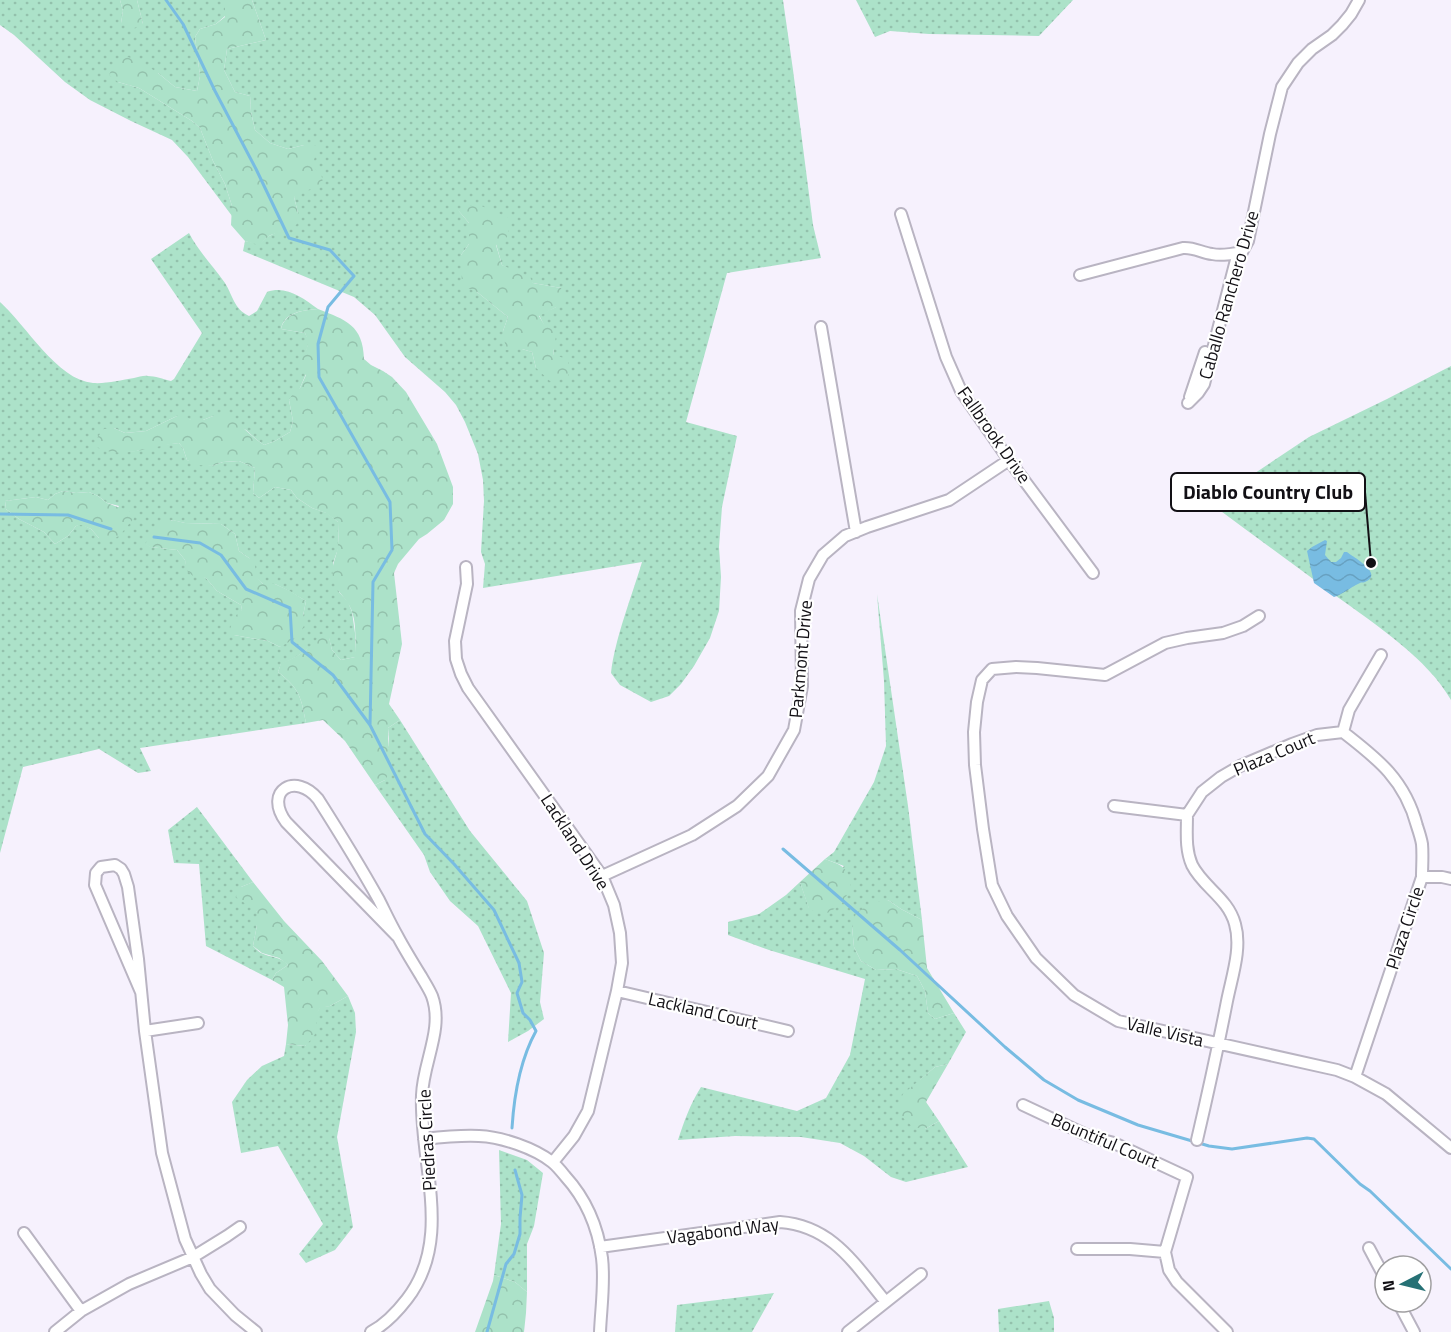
<svg xmlns="http://www.w3.org/2000/svg" width="1451" height="1332" viewBox="0 0 1451 1332" font-family="'Titillium Web',sans-serif">
	<style>
		.grass { fill: url(#grass-dots); fill-rule: evenodd }
		.forest { fill: url(#forest-crowns) }
		.water { fill: url(#water-waves) }
		.lines { fill: none; stroke-linecap: round; stroke-linejoin: round }
		.stream { stroke: #78bce2; stroke-width: 3 }
		.minor-casing { stroke: #b9b4c2; stroke-width: 14 }
		.minor { stroke: #fff; stroke-width: 10 }
		.labels { text-anchor: middle; stroke-width: 4.5; stroke-linejoin: round; paint-order: stroke }
		.street-label { font-size: 18px; fill: #121015; stroke: #fff }
		.leader { fill: none; stroke: #121015; stroke-width: 2 }
		.callout-dot { fill: #121015; stroke: #fff; stroke-width: 2 }
		.callout { fill: #fff; stroke: #121015; stroke-width: 2 }
		.callout-label { font-size: 20px; text-anchor: middle; font-weight: bold; fill: #121015 }
	</style>
	<defs>
		<pattern id="grass-dots" width="8" height="8" patternUnits="userSpaceOnUse" patternTransform="scale(1.5)"><rect width="8" height="8" fill="#ace2c9"/><path d="M2 2h.1M6 6h.1" fill="none" stroke="#93c1ac" stroke-width="1.8" stroke-linecap="round"/></pattern>
		<pattern id="forest-crowns" width="20" height="18" patternUnits="userSpaceOnUse" patternTransform="scale(1.5)"><rect width="20" height="18" fill="#ace2c9"/><path d="M2 6a3 3 0 1 1 6 0M12 15a3 3 0 1 1 6 0" fill="none" stroke="#93c1ac"/></pattern>
		<pattern id="water-waves" width="16" height="10" patternUnits="userSpaceOnUse" patternTransform="scale(1.5)"><rect width="16" height="10" fill="#78bce2"/><path d="M0 5q4-4 8 0t8 0" fill="none" stroke="#67a1c1"/></pattern>
	</defs>
	<rect width="100%" height="100%" fill="#f6f1fd"/>
	<path class="grass" d="M0,0H120L123,11L121,23L143,24L137,0H225V16L216,24L200,29L195,37L200,76L197,91L175,87L158,73L118,82L139,88L192,121L200,128L213,161L225,184L232,206V216L188,157L172,140L131,121L90,100L65,82L14,35L0,25Z
		M252,0H783L793,70L813,225L821,258L727,273L686,422L737,436L722,507L719,547L721,577L719,611L710,638L694,666L681,684L669,696L651,702L620,685L611,673C615,638 632,596 642,562L483,588L485,564L481,552L484,501L483,480L478,454L465,422L456,405L445,392L405,357L375,315L354,297L243,251L245,241L259,244L267,237L277,232L298,213L294,197L312,167L304,145L288,149L270,143L255,130L251,112L250,96L235,92L224,70L227,49L266,40ZM458,210L496,244L502,265L533,283L561,288L556,307L539,315L554,346L553,356L536,368L532,352L522,349L503,331L508,317L477,292L461,255L469,244V223Z
		M856,0H1073L1039,36L929,34L890,31L875,37Z
		M189,233C199,252 213,266 225,283C233,296 234,309 249,316L257,311L267,292C286,285 303,298 318,309C304,310 284,312 281,329L305,333L309,341L306,352V374L300,388L289,400L293,421L290,432L275,441L264,445L257,440L246,430L213,416L203,420H191L177,416L146,431L125,433L114,428L112,452L136,451L160,445L179,443L183,448L187,460L212,466L223,462L239,461L255,468L253,493L259,498L275,487L291,490L297,498L312,508L327,513L338,522V549L333,563L339,592L348,602L352,612L355,633V657L341,660L332,650L329,638L322,635C310,649 298,657 281,664L278,672C300,689 301,697 306,723L140,748L151,771L138,773L99,749L23,767L0,853V302C26,325 57,380 93,383C106,384 121,380 134,378C139,377 144,375 148,376C155,376 163,379 171,381L174,379L202,333L151,259ZM63,491L76,493L89,492L98,496L107,503L119,506L99,538L91,529L81,524L76,526L68,536L55,544L44,532L19,519L6,509L5,501L36,497L48,500L55,494ZM172,520L185,523L221,524L235,534L239,551L249,558L255,577L263,584H275L289,591L306,601L303,616L280,647L268,641L234,635L242,610L241,605L217,591L206,578L187,570L185,560L177,550L151,547L146,544Z
		M1451,366V700C1428,659 1375,624 1336,596C1294,565 1252,534 1210,503L1309,437L1387,399Z
		M877,594L908,806L922,920L901,909L888,900L852,927L854,947L861,961L876,970L896,969L917,976L925,991L928,1013L935,1019L954,1013L966,1032L948,1064L935,1067L920,1080L925,1129L939,1121L968,1167L906,1182L891,1177L864,1156L840,1143L801,1137L735,1136L678,1140C684,1122 690,1104 701,1087L797,1111L826,1098L850,1055L865,979L769,950L728,935V922L759,914L786,895L800,882L809,908L844,866L825,859L834,852L874,782L886,746L884,681Z
		M400,720L470,831L527,901L544,953L540,1002L544,1019L528,1031L508,1042L511,993L478,926L450,901L430,872L424,855L375,785L385,780L389,739L388,728Z
		M197,807L253,882L241,887L257,912V925L253,946C256,949 258,951 261,953C271,958 280,956 288,965L276,973L272,980L206,946L199,864L174,863L168,830Z
		M348,996L355,1013L356,1032L337,1137L353,1227L335,1250L306,1263L299,1254L323,1224L278,1146L241,1153L232,1102L247,1080L262,1066L284,1056L286,1044L305,1046L316,1027V1014L320,1007L330,1006Z
		M499,1150L527,1160L543,1173L534,1226L527,1244V1292L515,1282L494,1275L501,1224Z
		M774,1293L752,1332H675L677,1305Z
		M1049,1301L1054,1318V1332H999L998,1309Z"/>
	<path class="forest" d="M120,0H137L143,24L130,30L121,23L123,11Z
		M225,0H252L266,40L227,49L224,70L235,92L250,96L251,112L255,130L270,143L288,149L304,145L318,146L312,167L321,173L323,183L294,197L298,213L297,224L284,234C272,231 267,237 259,245L245,241L231,225L232,206L225,184L213,161L200,128L192,121L139,88L118,82L109,75L114,64L124,56L138,60L158,73L175,87L197,91L200,76L195,37L200,29L216,24L225,17Z
		M477,204L511,219L507,237L496,245L502,265L530,277L533,283L561,288L566,302L539,316L545,326L557,329L553,355L568,359V378L550,381L536,368L532,352L522,349L506,350L503,331L508,317L477,292L462,286L461,255L469,244V223L458,210Z
		M318,309C346,320 363,325 364,359L371,365L383,371L392,377L406,392L437,444L453,487V504L444,520L427,534L419,539L398,564L394,573L402,644L389,704L400,720L388,728L389,773L385,780L375,785L345,741L323,720L306,723C301,697 300,689 278,672L281,663C298,657 310,649 321,634L329,637L332,650L341,660L355,657C355,640 358,617 347,602C342,594 334,588 333,578C331,567 335,560 337,551C339,542 338,531 338,522L326,513L312,508L297,498L291,490L275,487L259,498L253,493L255,468L239,461L223,462L212,466L198,465L187,460L183,448L179,443C158,445 133,455 112,452C106,451 100,448 94,446L96,439L104,429L114,428L125,433L146,431L177,416L183,415L191,420H203L213,416L224,414L234,420L257,440L264,445L275,441L290,432L293,421L289,400L295,390L300,388L306,375L300,367C300,351 313,351 305,333L281,329C285,312 304,310 318,309Z
		M63,491L76,493L89,492L98,496L107,503L131,512L134,518L120,535L111,541L99,538L91,529L81,525L76,526L68,536L55,544L44,532L19,519L6,509L5,501L36,497L48,500L55,494Z
		M173,520L185,523L221,524L235,534L239,551L249,558L255,565L256,577L263,584H275L290,591L306,601L303,616L304,627L296,638L280,647L268,641L234,635L229,632L234,617L242,610L241,605L217,591L206,578L193,576L186,570L185,560L177,550L150,547L145,544L158,525Z
		M825,859C844,866 848,867 851,888L841,905L824,915L809,909L800,882Z
		M253,882L284,921L322,961L348,996L330,1006L320,1008C314,1016 318,1024 315,1034C313,1039 308,1042 305,1046L286,1044L288,1025L284,987L272,980L276,973L288,965L279,958L262,953L253,946L257,925V912L236,897L241,887Z
		M888,900L901,909L922,920L927,968L954,1013L935,1019L928,1013L925,991L917,976L896,969L876,970L861,961L854,947L852,927L856,913L872,903Z
		M948,1064L926,1102L939,1121L925,1129L913,1127L900,1115L898,1104L903,1094L935,1067Z
		M494,1275L515,1282L527,1292L526,1313L524,1332H475L493,1281Z"/>
	<path class="water" d="M1325,540L1327,541L1325,555L1331,562H1336L1341,558L1344,552H1347C1353,557 1385,574 1365,582C1363,583 1361,582 1360,583C1350,587 1344,594 1334,597L1314,583L1307,551L1312,547Z"/>
	<g class="lines">
		<path class="stream" d="M166,0L183,24L215,91L256,169L289,238L330,250L354,276L328,307L318,344L319,377L390,502L392,550L373,582L370,725
			M0,514L68,515L111,529
			M154,537L200,543L221,555L246,589L290,608L292,642L333,675L370,725L425,834L454,864L494,910L519,963L522,982L517,993L523,1013L530,1020L536,1031C520,1060 514,1096 512,1128
			M783,849L900,950L1005,1047L1044,1080L1078,1100L1138,1125L1209,1146L1232,1149L1307,1138L1314,1139L1360,1184L1370,1191L1451,1269
			M487,1332L506,1264L514,1254L520,1234V1218L522,1195L515,1170"/>
		<defs>
			<path id="minor" d="M901,214L946,357L961,391L1009,460L1093,573
				M1080,275L1183,248C1194,247 1202,253 1212,254C1222,256 1232,254 1242,252
				M821,327L856,532
				M1190,397L1205,352
				M1188,403L1198,393L1204,384L1236,260L1242,252L1248,241L1270,134L1282,87L1298,63L1312,49L1332,35L1342,25L1351,14L1359,0
				M466,567L467,584L455,641L456,659L461,674L468,688L602,876L614,905L620,933L622,963L617,991L588,1111L574,1136L553,1162
				M1259,616L1243,626L1223,633L1187,638L1165,643L1105,675L1037,668L1016,667L992,669L982,680L977,702L974,732L975,765L983,829L992,885L1007,916L1036,958L1074,995L1118,1021L1337,1070L1355,1077L1386,1094L1451,1148
				M1343,732C1378,759 1405,780 1417,826C1419,832 1421,838 1422,844C1423,855 1422,866 1422,877L1355,1077
				M1343,732L1349,710L1381,655
				M1114,806L1187,815C1187,832 1185,849 1192,865C1203,887 1228,898 1235,924C1242,948 1232,976 1227,1001C1218,1047 1208,1093 1197,1140
				M1187,815L1202,792L1221,777L1240,766L1292,744L1317,735L1343,732
				M602,876L692,835L737,806L768,776L794,730L802,686L801,611L809,579L823,555L845,536L867,527L949,500L1009,460
				M1422,877H1442L1451,879
				M617,991L788,1031
				M141,992L95,885L96,873L101,867L115,865L121,869L124,874L128,887L138,959L145,1031L162,1153L185,1239L201,1274L210,1289L235,1315L256,1332
				M145,1031L198,1023
				M1023,1105L1091,1137L1114,1143L1187,1177L1165,1252L1169,1270L1177,1282L1227,1332
				M424,1139C442,1137 461,1135 479,1136C502,1137 534,1148 552,1162C557,1166 561,1171 565,1176C586,1199 598,1227 602,1258C605,1282 601,1308 600,1332
				M24,1233L81,1311
				M600,1247L780,1222C833,1226 855,1265 886,1302
				M1369,1248L1385,1278
				M1077,1249H1130L1165,1252
				M1398,1302L1414,1332
				M55,1332L81,1311L129,1284L193,1257L227,1236L240,1227
				M371,1332C386,1324 397,1312 407,1299C454,1238 419,1163 422,1095C423,1062 444,1029 432,996C429,989 425,983 421,976C413,963 405,950 398,937C391,925 385,912 379,900C360,866 339,832 318,799C296,772 263,790 286,822L397,936
				M848,1332L921,1274"/>
		</defs>
		<use href="#minor" class="minor-casing"/>
		<use href="#minor" class="minor"/>
	</g>
	<g class="labels">
		<g class="street-label">
			<text transform="translate(1229 295) rotate(-74)" y="6">Caballo Ranchero Drive</text>
			<text transform="translate(994 435) rotate(55)" y="6">Fallbrook Drive</text>
			<text transform="translate(801 659) rotate(-85)" y="6">Parkmont Drive</text>
			<text transform="translate(1274 754) rotate(-23)" y="6">Plaza Court</text>
			<text transform="translate(575 842) rotate(57)" y="6">Lackland Drive</text>
			<text transform="translate(1405 928) rotate(-72)" y="6">Plaza Circle</text>
			<text transform="translate(703 1011) rotate(13)" y="6">Lackland Court</text>
			<text transform="translate(1165 1032) rotate(13)" y="6">Valle Vista</text>
			<text transform="translate(427 1140) rotate(-93)" y="6">Piedras Circle</text>
			<text transform="translate(1105 1141) rotate(23)" y="6">Bountiful Court</text>
			<text transform="translate(723 1231) rotate(-7)" y="6">Vagabond Way</text>
		</g>
	</g>
	<path class="leader" d="M1371 563L1365 492"/>
	<circle class="callout-dot" cx="1371" cy="563" r="6"/>
	<rect class="callout" x="1171" y="473" width="194" height="38" rx="6"/>
	<g class="callout-label">
		<text x="1268" y="499">Diablo Country Club</text>
	</g>
	<g transform="translate(1403 1284) rotate(263)"><circle r="28" fill="#ffffff" stroke="#a09fa1" stroke-width="1.5"/>
	<path d="M0-4.5L10 22L0 15L-10 22Z" fill="#267175"/>
	<text y="-9" font-size="16" font-weight="bold" text-anchor="middle" fill="#121015">N</text>
	</g>
</svg>
